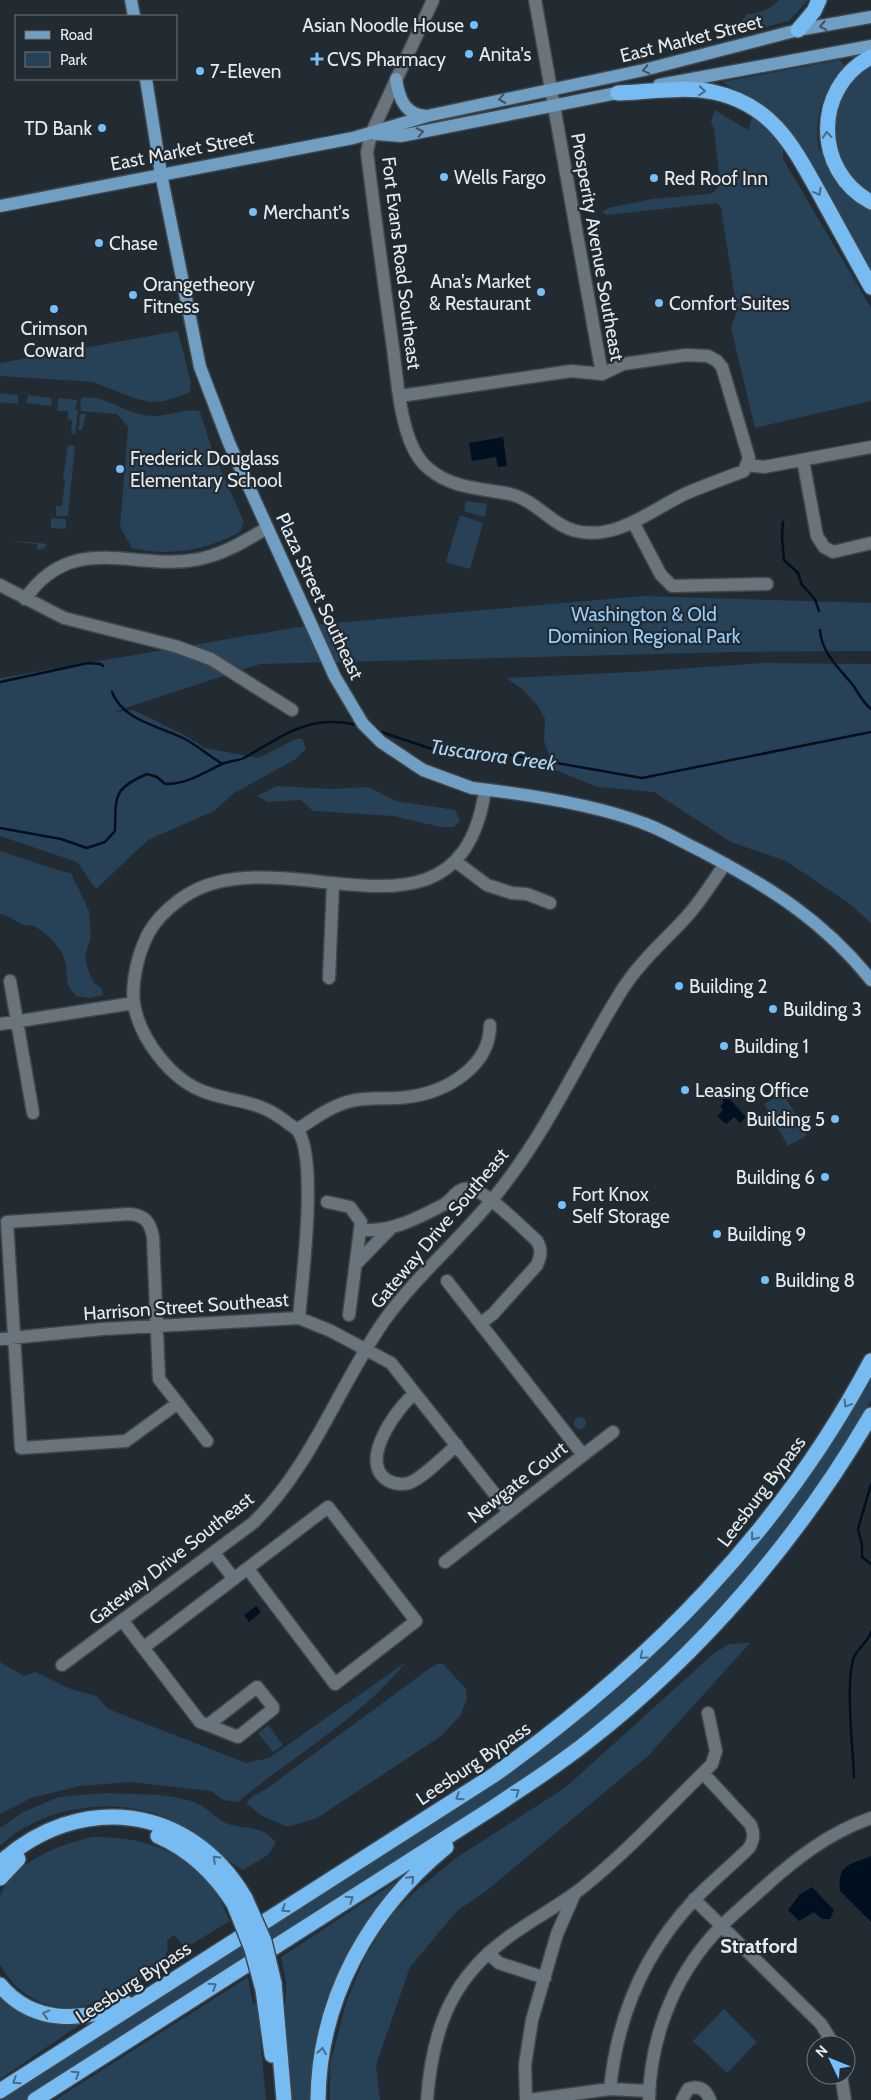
<svg xmlns="http://www.w3.org/2000/svg" width="871" height="2100" viewBox="0 0 871 2100" font-family="Cabin,sans-serif">
	<style>
		.green { fill: #274156 }
		.water { fill: #001021 }
		.lines { fill: none; stroke-linecap: round; stroke-linejoin: round }
		.stream { stroke: #001021; stroke-width: 2.5 }
		.minor-casing { stroke: #3f474c; stroke-width: 15 }
		.major-casing { stroke: #3f474c; stroke-width: 15 }
		.highway-casing { stroke: #3f474c; stroke-width: 18 }
		.minor { stroke: #6a747c; stroke-width: 12 }
		.major { stroke: #719fc3; stroke-width: 12 }
		.highway { stroke: #76bcf2; stroke-width: 15 }
		.highway-bridge-casing { stroke: #3f474c; stroke-width: 18; stroke-linecap: butt }
		.highway-bridge { stroke: #76bcf2; stroke-width: 15 }
		.oneway { stroke: #3e5464 }
		.oneway2 { stroke: #486c88 }
		.poi-dot { fill: #77bff7; stroke: #222b31; stroke-width: 2 }
		.labels { text-anchor: middle; stroke-width: 4.5; stroke-linejoin: round; paint-order: stroke }
		.poi-label { font-size: 19px; fill: #e5ebef; stroke: #222b31; text-anchor: start }
		.street-label { font-size: 19px; fill: #e5ebef; stroke: #222b31 }
		.park-label { font-size: 19px; fill: #97cffc; stroke: #222b31 }
		.water-label { font-size: 20px; font-style: italic; fill: #aed8f9; stroke: #222b31 }
		.neighbourhood-label { font-size: 20px; font-weight: bold; fill: #e5ebef; stroke: #222b31 }
	</style>
	<rect width="100%" height="100%" fill="#222b31"/>
	<path class="green" d="M779,0H808L789,21L754,30L747,26L742,20L747,14C760,14 770,9 779,0Z
		M840,60L845,66C823,88 813,119 819,150L822,152C831,177 847,196 871,209V269L791,132L762,104L722,82Z
		M871,61V194C832,165 822,124 848,82C853,74 864,68 871,61Z
		M715,110L748,130L753,116L765,125L783,147V159L871,308V401L755,428L731,328L737,311L721,208L717,203L607,215L602,212L608,208L652,199L710,194L715,191L720,183L714,129L711,121Z
		M178,331L191,384L189,390L191,392L165,401L149,402L134,398L93,382L0,376V363Z
		M0,393L18,395V404L0,402Z
		M28,395L51,398L52,406L26,403Z
		M84,397C91,398 96,397 103,400C121,406 135,416 155,416C166,416 191,407 200,412L213,452L244,522L240,532C206,550 170,557 132,548L120,527L128,427L117,414L81,411L80,400Z
		M58,398L78,400L75,408L78,411L75,434H71L72,421L68,419V411H57Z
		M80,414H86L82,430H78L79,425L81,424L79,422Z
		M68,445L75,446L68,516H56V506H62L65,480L63,479Z
		M466,501L487,504L485,517L464,511Z
		M460,515L483,523L470,569L446,562Z
		M51,518L66,519V529L51,528Z
		M0,540L40,543L47,544L45,548L37,550V544Z
		M644,596L871,603V651L733,652L260,664L113,712L134,710L186,736L205,748L259,758L296,739H302L306,748L296,759L234,793L214,811L148,840L96,889L77,862L0,836V678L311,625Z
		M764,663L871,664V923L850,904L786,861L731,842L654,792L598,787L553,769L544,740L545,719L538,706L522,689L506,678L632,672Z
		M277,786L331,789L368,787L396,801L455,810L460,821L453,827H441L393,816L313,811L301,800L267,802L257,796Z
		M0,851L60,871L71,873L89,911L91,937L85,956L88,970L94,983L102,989L103,995L89,998L76,996C61,980 70,976 65,960C62,948 44,930 33,926C28,925 25,926 21,924C13,920 9,916 0,914Z
		M783,1093L807,1135L788,1146L764,1104Z
		M871,1374V1401L826,1475L773,1546L737,1589L668,1664L590,1732L467,1818L27,2100H0L542,1748L620,1687L690,1620L720,1586Z
		M574 1423a6 6 0 1 1 12 0a6 6 0 1 1-12 0Z
		M750,1643L648,1756L486,1891L457,1911L410,1967L376,2065L380,2100H330V2064L346,2003L365,1957L391,1916L413,1893L456,1858L566,1787L713,1654L729,1644Z
		M0,1662L24,1676L35,1672L71,1689L96,1696L108,1709L246,1763L269,1758L406,1662C360,1719 294,1755 238,1802L223,1800L211,1791L130,1782L80,1786L31,1798L0,1814Z
		M438,1664H443L466,1689L467,1699L460,1716L441,1736L317,1818L288,1827L262,1816L246,1803L252,1797L269,1787L430,1668Z
		M268,1725L283,1745L273,1752L258,1733Z
		M105,1793C134,1795 169,1792 196,1803C209,1808 217,1821 231,1825C252,1830 260,1825 276,1842L269,1854L243,1870C224,1860 211,1841 192,1831C180,1825 167,1816 154,1813C103,1798 39,1809 0,1846V1828L23,1812L59,1797Z
		M93,1837C136,1837 174,1846 204,1879C210,1884 219,1892 221,1900C223,1907 226,1914 230,1921L192,1944H182L174,1935L167,1940L168,1950L164,1958C132,1993 71,2027 26,1994C15,1987 7,1976 0,1965C0,1946 0,1917 0,1899C6,1865 64,1842 93,1837Z
		M406,1875C364,1919 328,1973 319,2035C316,2056 315,2078 313,2100H293L285,2028L286,1983L281,1957Z
		M248,1977L253,2004H257L266,2100H55Z
		M0,1994L55,2023L81,2024L0,2079Z
		M724,2009L757,2042L727,2073L693,2041Z"/>
	<path class="water" d="M503,437L507,466L498,467L496,457L472,461L469,443Z
		M725,1094L746,1117L740,1123L734,1117L726,1124L717,1116L723,1110L720,1106L724,1102L721,1098Z
		M256,1606L261,1612L249,1622L244,1615Z
		M871,1856V1922L840,1891C837,1864 850,1865 871,1856Z
		M812,1887L834,1910L830,1919H822L814,1912L799,1921L788,1910L800,1894Z"/>
	<g class="lines">
		<path class="stream" d="M783,522L782,538L784,560L798,573L802,585L815,599L819,611
			M820,630C821,652 839,668 852,684C859,693 862,702 871,709
			M0,682L88,663L101,664L103,666
			M112,692C123,721 160,726 185,739C198,746 210,757 223,764
			M378,731L444,753L483,750L642,778L871,732
			M0,828L61,839L87,848L105,842L115,831C116,797 112,789 147,774L157,777L165,784C187,784 203,773 222,764C229,761 238,761 244,758C285,735 308,714 358,725
			M871,1484L858,1529L862,1545V1557L871,1564
			M854,1777C853,1749 845,1681 854,1657C858,1648 868,1642 871,1632"/>
		<defs>
			<path id="minor" d="M535,0L602,374
				M400,396L571,371L602,374L623,364L686,355L708,356L717,361L722,367L749,458L744,471C725,478 706,485 687,493C652,509 617,541 576,531C551,525 536,500 510,494C481,488 453,489 429,469C420,462 414,451 410,441C399,412 397,378 393,348C384,283 375,218 367,152L371,134L433,0
				M803,460L817,536L824,547L833,552L871,543
				M748,465L764,467L871,447
				M633,522L661,575L672,586L767,584
				M0,585L64,618L175,646L211,659L292,710
				M25,599C72,531 132,570 194,560C221,556 245,541 267,528
				M455,861L487,885L512,893L527,894L550,903
				M329,978L333,884
				M10,981L33,1113
				M0,1024L134,1003
				M297,1130C313,1119 328,1108 347,1102C367,1096 388,1100 408,1097C446,1092 490,1067 490,1025
				M327,1202L350,1207L361,1222L349,1315
				M360,1229C388,1234 418,1218 443,1205C453,1200 457,1186 471,1189C486,1191 524,1229 537,1241C542,1250 541,1255 537,1265L493,1314L481,1323
				M356,1264L390,1229
				M447,1281L583,1455
				M299,1318C302,1280 318,1160 298,1131C295,1127 288,1124 284,1120C255,1099 236,1103 205,1092C171,1080 140,1039 134,1004C131,982 138,954 148,934C155,921 166,910 178,901C273,826 459,971 485,790
				M0,1339L103,1329L299,1318L331,1331L391,1363L509,1512
				M415,1393C397,1408 358,1461 387,1480C394,1484 402,1485 409,1483C423,1478 445,1455 457,1445
				M178,1403L126,1441L21,1448L7,1222L129,1214C145,1215 150,1222 153,1237L159,1379L207,1441
				M214,1553L234,1579
				M445,1562L613,1432
				M122,1620L200,1722L208,1725
				M143,1648L328,1507L416,1621L335,1684L248,1569
				M62,1665L253,1523C312,1466 338,1387 384,1321C419,1272 467,1234 503,1186C550,1126 581,1055 622,990C641,960 666,940 689,914C703,898 713,881 725,864
				M257,1687L273,1707V1709L238,1737L208,1725Z
				M694,1899L821,2024L834,2045
				M488,1953L499,1963L545,1978
				M841,2075L845,2100
				M610,2089L649,2091
				M427,2100C432,2035 448,1983 502,1942C527,1922 558,1907 583,1887C629,1850 670,1805 712,1764L716,1751L708,1713
				M526,2100L525,2065L532,2020L557,1934L575,1893
				M529,2100L610,2089C617,2018 644,1953 694,1900C711,1882 731,1866 749,1848C754,1840 755,1833 750,1824L703,1773
				M649,2100C650,2039 673,1979 714,1934C728,1918 745,1905 761,1890C794,1860 828,1833 871,1818
				M682,2100L688,2089C699,2085 706,2089 710,2100"/>
			<path id="major" d="M131,0L134,16
				M146,79L161,174L200,367L229,443L335,677L363,724L381,742L423,770L472,788C525,794 593,804 643,823C663,830 682,842 701,851C768,886 823,920 871,980
				M396,79C399,99 405,115 427,116
				M659,85L871,46
				M376,134L401,136L627,91
				M0,206L353,138L427,116L644,70L798,30L871,17"/>
			<path id="highway" d="M798,30L814,11L819,0
				M871,57C813,87 813,171 871,202
				M618,93C649,92 683,86 713,92C775,105 795,150 823,200C839,229 855,258 871,287
				M158,1836C192,1851 215,1874 234,1904
				M0,1863C79,1791 190,1804 245,1898
				M0,1878L18,1859
				M274,1983L284,2100
				M0,1985C32,2024 83,2023 126,2003
				M263,1990L272,2055
				M0,2091L494,1775C649,1664 781,1531 871,1361
				M35,2100L494,1807C525,1786 557,1766 587,1742C701,1653 798,1540 871,1415
				M318,2100C319,1999 369,1910 446,1847"/>
		</defs>
		<use href="#minor" class="minor-casing"/>
		<use href="#major" class="major-casing"/>
		<use href="#highway" class="highway-casing"/>
		<use href="#minor" class="minor"/>
		<use href="#major" class="major"/>
		<use href="#highway" class="highway"/>
		<defs>
			<path id="highway-bridge" d="M245,1898L264,1941L274,1983
				M234,1904L252,1949L263,1990"/>
		</defs>
		<use href="#highway-bridge" class="highway-bridge-casing"/>
		<use href="#highway-bridge" class="highway-bridge"/>
	</g>
	<defs><path id="oneway-chevron" d="M-2-3.5L2.5 0L-2 3.5" fill="none" stroke-width="1.6" stroke-linecap="round" stroke-linejoin="round" transform="scale(1.25)"/></defs>
	<g class="oneway">
		<use href="#oneway-chevron" transform="translate(823 26) rotate(169)"/>
		<use href="#oneway-chevron" transform="translate(646 70) rotate(167)"/>
		<use href="#oneway-chevron" transform="translate(502 99) rotate(168)"/>
		<use href="#oneway-chevron" transform="translate(420 132) rotate(-12)"/>
	</g>
	<g class="oneway2">
		<use href="#oneway-chevron" transform="translate(702 91) rotate(5)"/>
		<use href="#oneway-chevron" transform="translate(827 135) rotate(-94)"/>
		<use href="#oneway-chevron" transform="translate(818 192) rotate(61)"/>
		<use href="#oneway-chevron" transform="translate(847 1404) rotate(121)"/>
		<use href="#oneway-chevron" transform="translate(754 1537) rotate(129)"/>
		<use href="#oneway-chevron" transform="translate(643 1656) rotate(138)"/>
		<use href="#oneway-chevron" transform="translate(516 1792) rotate(-34)"/>
		<use href="#oneway-chevron" transform="translate(459 1797) rotate(147)"/>
		<use href="#oneway-chevron" transform="translate(216 1859) rotate(-137)"/>
		<use href="#oneway-chevron" transform="translate(411 1879) rotate(-46)"/>
		<use href="#oneway-chevron" transform="translate(350 1899) rotate(-33)"/>
		<use href="#oneway-chevron" transform="translate(285 1909) rotate(147)"/>
		<use href="#oneway-chevron" transform="translate(213 1986) rotate(-33)"/>
		<use href="#oneway-chevron" transform="translate(46 2014) rotate(-165)"/>
		<use href="#oneway-chevron" transform="translate(322 2051) rotate(-81)"/>
		<use href="#oneway-chevron" transform="translate(76 2074) rotate(-33)"/>
		<use href="#oneway-chevron" transform="translate(16 2081) rotate(147)"/>
	</g>
	<g class="poi-dot">
		<circle cx="474" cy="25" r="5"/>
		<circle cx="469" cy="54" r="5"/>
		<path d="M314.5 51.5h5v5h5v5h-5v5h-5v-5h-5v-5h5z"/>
		<circle cx="200" cy="71" r="5"/>
		<circle cx="102" cy="128" r="5"/>
		<circle cx="444" cy="177" r="5"/>
		<circle cx="654" cy="178" r="5"/>
		<circle cx="253" cy="212" r="5"/>
		<circle cx="99" cy="243" r="5"/>
		<circle cx="541" cy="292" r="5"/>
		<circle cx="133" cy="295" r="5"/>
		<circle cx="659" cy="303" r="5"/>
		<circle cx="54" cy="309" r="5"/>
		<circle cx="120" cy="469" r="5"/>
		<circle cx="679" cy="986" r="5"/>
		<circle cx="773" cy="1009" r="5"/>
		<circle cx="724" cy="1046" r="5"/>
		<circle cx="685" cy="1090" r="5"/>
		<circle cx="835" cy="1119" r="5"/>
		<circle cx="825" cy="1177" r="5"/>
		<circle cx="562" cy="1205" r="5"/>
		<circle cx="717" cy="1234" r="5"/>
		<circle cx="765" cy="1280" r="5"/>
	</g>
	<g class="labels">
		<g class="poi-label">
			<text x="464" y="32" text-anchor="end">Asian Noodle House</text>
			<text x="479" y="61">Anita's</text>
			<text x="327" y="66">CVS Pharmacy</text>
			<text x="210" y="78">7-Eleven</text>
			<text x="92" y="135" text-anchor="end">TD Bank</text>
			<text x="454" y="184">Wells Fargo</text>
			<text x="664" y="185">Red Roof Inn</text>
			<text x="263" y="219">Merchant's</text>
			<text x="109" y="250">Chase</text>
			<text x="531" y="288" text-anchor="end">Ana's Market<tspan x="531" dy="22">&amp; Restaurant</tspan></text>
			<text x="143" y="291">Orangetheory<tspan x="143" dy="22">Fitness</tspan></text>
			<text x="669" y="310">Comfort Suites</text>
			<text x="54" y="335" text-anchor="middle">Crimson<tspan x="54" dy="22">Coward</tspan></text>
			<text x="130" y="465">Frederick Douglass<tspan x="130" dy="22">Elementary School</tspan></text>
			<text x="689" y="993">Building 2</text>
			<text x="783" y="1016">Building 3</text>
			<text x="734" y="1053">Building 1</text>
			<text x="695" y="1097">Leasing Office</text>
			<text x="825" y="1126" text-anchor="end">Building 5</text>
			<text x="815" y="1184" text-anchor="end">Building 6</text>
			<text x="572" y="1201">Fort Knox<tspan x="572" dy="22">Self Storage</tspan></text>
			<text x="727" y="1241">Building 9</text>
			<text x="775" y="1287">Building 8</text>
		</g>
		<g class="street-label">
			<text transform="translate(691 38) rotate(-14)" y="7">East Market Street</text>
			<text transform="translate(182 150) rotate(-11)" y="7">East Market Street</text>
			<text transform="translate(598 247) rotate(80)" y="7">Prosperity Avenue Southeast</text>
			<text transform="translate(402 263) rotate(83)" y="7">Fort Evans Road Southeast</text>
			<text transform="translate(320 596) rotate(65)" y="7">Plaza Street Southeast</text>
			<text transform="translate(439 1228) rotate(-50)" y="7">Gateway Drive Southeast</text>
			<text transform="translate(186 1306) rotate(-4)" y="7">Harrison Street Southeast</text>
			<text transform="translate(517 1482) rotate(-38)" y="7">Newgate Court</text>
			<text transform="translate(761 1491) rotate(-53)" y="7">Leesburg Bypass</text>
			<text transform="translate(171 1558) rotate(-38)" y="7">Gateway Drive Southeast</text>
			<text transform="translate(473 1763) rotate(-34)" y="7">Leesburg Bypass</text>
			<text transform="translate(133 1982) rotate(-33)" y="7">Leesburg Bypass</text>
		</g>
		<g class="park-label">
			<text x="644" y="621">Washington &amp; Old<tspan x="644" dy="22">Dominion Regional Park</tspan></text>
		</g>
		<g class="water-label">
			<text transform="translate(493 755) rotate(8)" y="7">Tuscarora Creek</text>
		</g>
		<g class="neighbourhood-label">
			<text x="759" y="1953">Stratford</text>
		</g>
	</g>
	<rect x="15" y="15" width="162" height="65" fill="#222b31" stroke="#70787d"/>
	<rect x="25" y="31" width="25" height="8" fill="#719fc3" stroke="#70787d"/>
	<text x="60" y="40" font-size="15" fill="#e5ebef">Road</text>
	<rect x="25" y="52" width="25" height="15" fill="#274156" stroke="#70787d"/>
	<text x="60" y="65" font-size="15" fill="#e5ebef">Park</text>
	<g transform="translate(831 2060) rotate(313)"><circle r="24" fill="#222b31" stroke="#70787d"/>
	<path d="M0-4L9 19L0 12L-9 19Z" fill="#77bff7"/>
	<text y="-8" font-size="14" font-weight="bold" text-anchor="middle" fill="#e5ebef">N</text>
	</g>
</svg>
